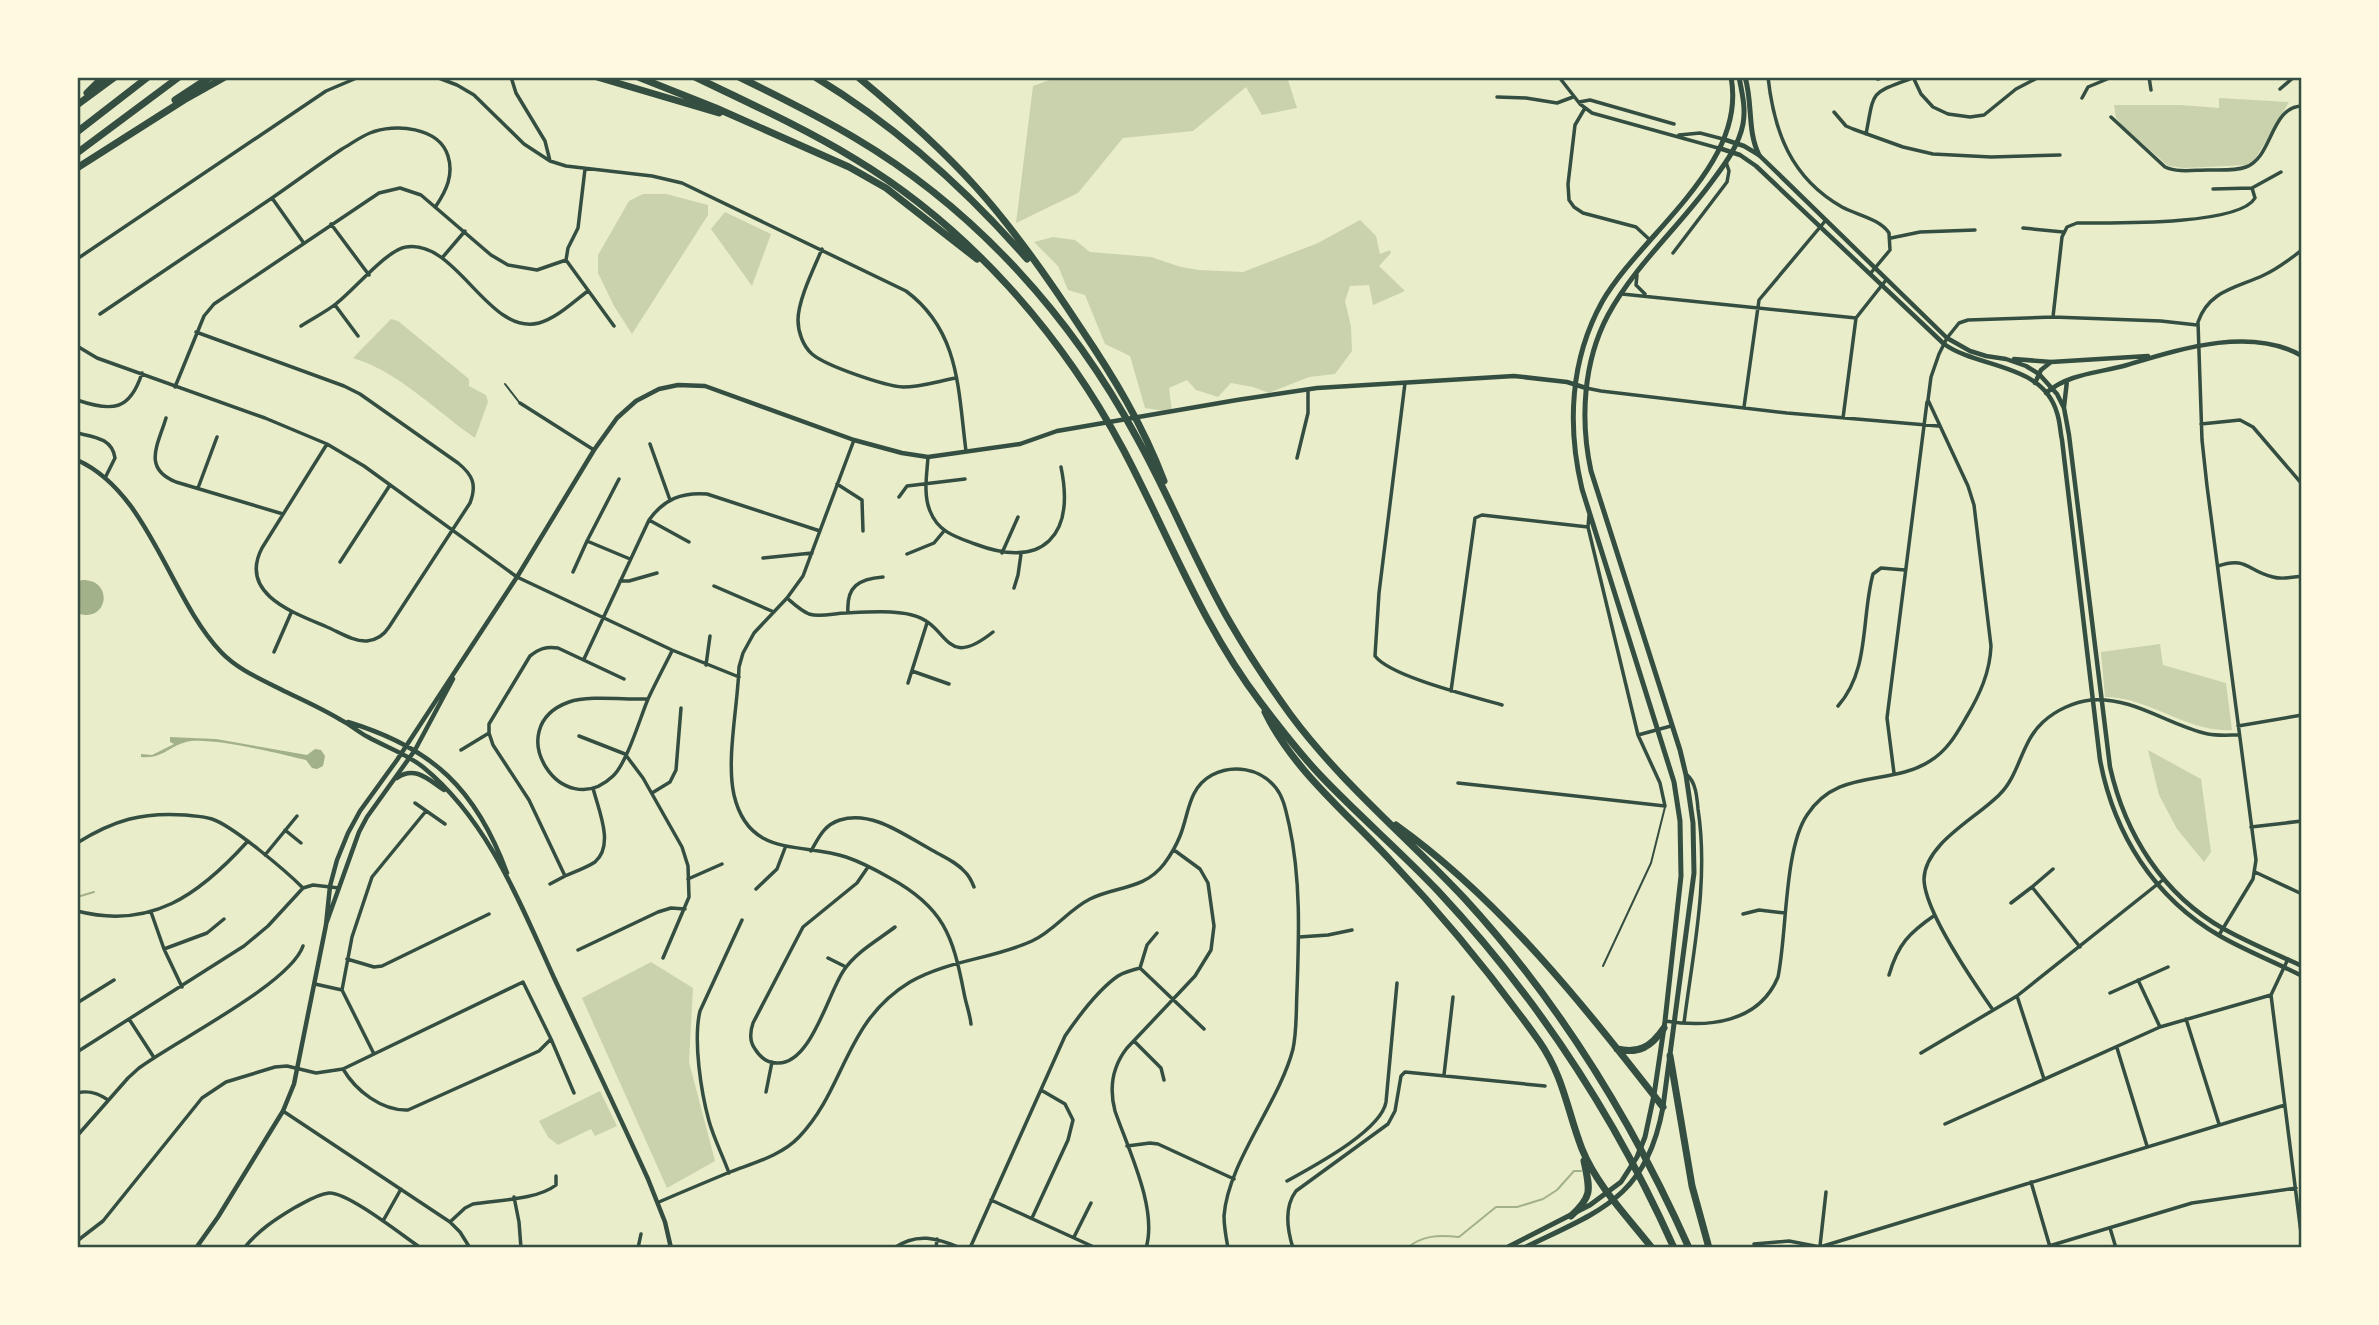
<svg xmlns="http://www.w3.org/2000/svg" width="2379" height="1325" viewBox="0 0 2379 1325" font-family="'Alegreya Sans',sans-serif">
	<style>
		.green { fill: #cad2ad }
		.water { fill: #a3b18a }
		.lines { fill: none; stroke-linecap: round; stroke-linejoin: round }
		.stream { stroke: #a3b18a; stroke-width: 2 }
		.service { stroke: #344e41; stroke-width: 2 }
		.minor { stroke: #344e41; stroke-width: 3.5 }
		.tertiary { stroke: #344e41; stroke-width: 4.5 }
		.secondary { stroke: #344e41; stroke-width: 5 }
		.motorway { stroke: #344e41; stroke-width: 7 }
		.neatline { fill: none; stroke: #344e41; stroke-width: 2.5 }
	</style>
	<rect width="100%" height="100%" fill="#e9edc9"/>
	<path class="green" d="M1058,77H1287L1297,108L1262,115L1246,87L1193,131L1123,138L1078,193L1016,223L1033,86Z
		M2219,98L2289,102L2254,161L2248,165L2184,168L2168,166L2125,128L2116,118L2114,105H2181L2219,108Z
		M643,194H666L708,205V215L632,334L614,306L598,273V255L629,201Z
		M725,212L771,234L752,286L711,229Z
		M1360,220L1376,236L1380,254L1390,250L1391,253L1379,266L1405,291L1373,305L1369,285L1350,286L1345,301L1351,326L1352,351L1335,374L1309,377L1269,393L1253,387L1231,383L1218,397L1196,390L1187,380L1169,388L1172,412L1145,408L1130,356L1105,344L1085,295L1068,290L1058,266L1034,242L1053,237L1075,240L1090,252L1151,257L1181,267L1199,270L1243,272L1318,243Z
		M391,319L398,321L469,379V386L486,395L488,402L475,438C436,411 399,372 353,358Z
		M2160,644L2163,665L2226,683L2232,730C2187,733 2150,697 2105,697L2101,652Z
		M2148,750L2201,779L2211,852L2204,862L2177,829L2159,795Z
		M651,962L693,988L689,1062L715,1161L667,1188L582,998Z
		M600,1091L617,1126L595,1136L591,1129L558,1145L548,1137L539,1121Z"/>
	<path class="water" d="M82,580C115,579 108,625 77,613V582Z
		M170,737L216,739L307,755L315,749L321,750L325,756L323,766L317,769L312,768L306,760C281,754 208,736 186,742C168,747 163,759 141,757V754L152,755L174,744L170,742Z"/>
	<g class="lines">
		<path class="stream" d="M77,897L94,892
			M1407,1248C1423,1235 1438,1235 1459,1237L1496,1207H1517L1543,1199L1557,1190L1574,1171H1581"/>
		<path class="service" d="M505,384L519,402
			M1603,966L1651,863L1665,807"/>
		<path class="minor" d="M436,77L457,85L474,95L524,144L550,161L566,166L652,176L682,183L906,291C960,331 958,390 966,451
			M511,77L516,93L545,141L550,161
			M1559,77L1580,104L1592,113L1718,148
			M1768,77C1774,132 1791,178 1842,207C1857,215 1880,219 1889,233L1890,250L1870,274
			M1872,77L1878,79L1885,77
			M1913,77L1921,94L1933,107L1948,114L1970,117L1984,115L2016,89L2039,77
			M2149,77L2151,90
			M2280,89L2294,77
			M1497,97L1526,98L1557,103L1573,97
			M2082,98L2088,87L2112,77
			M1579,102L1590,100L1674,124
			M1585,108L1575,125L1568,184L1569,200L1574,207L1583,213L1636,227L1650,240
			M1834,112L1846,126L1853,129L1903,147L1933,154L1991,157L2060,155
			M2111,117L2165,167C2178,173 2194,170 2208,170C2220,170 2235,171 2246,167C2273,157 2270,107 2302,106
			M1866,134C1875,88 1869,95 1912,78
			M1679,135L1700,133L1723,139
			M2213,189L2252,188L2281,172
			M272,198L303,242
			M331,224L369,275
			M2023,228L2063,232
			M1891,238L1920,232L1975,230
			M822,249C814,268 798,300 798,320C798,332 803,346 812,354C826,366 885,386 903,387C921,387 939,381 956,378
			M1673,253L1727,182L1729,171L1726,162
			M442,258L465,231
			M77,259L326,91L359,77
			M566,260L614,326
			M1637,275L1636,285L1645,294
			M1622,294L1856,318
			M335,305L358,336
			M100,314C157,275 215,237 272,198C295,182 318,165 342,149C351,144 360,137 370,133C395,123 439,127 448,156C454,175 446,191 436,206
			M2053,317L2062,237L2067,227L2077,223C2109,223 2239,226 2255,198L2252,188
			M301,326C313,318 326,312 337,303C354,290 388,249 406,247C457,239 488,336 539,323C557,318 573,302 588,291
			M196,332L344,386L360,394L458,463C473,475 477,485 470,503L389,627C384,635 377,640 367,641C354,642 339,632 327,627C294,613 238,594 262,548L327,444
			M77,346L97,358L265,418L327,444L364,466L517,577L672,650L739,677
			M1405,383L1379,593L1375,656C1391,677 1475,697 1502,705
			M175,387L204,316L214,304L379,193L400,188L421,195L491,255L508,265L537,270L566,260L568,248L578,228L585,169
			M1586,388L1601,391L1787,413L1938,426
			M77,400C112,412 130,411 142,373
			M520,403L594,450
			M1744,407L1759,300L1826,220
			M166,418C158,445 142,468 176,482L283,514
			M1843,418L1856,318L1886,280
			M2201,424L2240,420L2253,427L2302,484
			M77,433C94,437 112,438 115,458L105,478
			M854,440L803,576L787,598L754,633L743,653L739,667C738,705 726,759 734,795C749,859 802,842 846,857C861,862 876,870 890,878C943,907 953,935 964,993C966,1004 970,1014 971,1024
			M650,444L670,500
			M928,457C927,474 923,494 930,511C938,532 956,537 975,544C1044,570 1075,535 1061,467
			M1297,458L1308,413V390
			M619,479L587,541L630,559
			M837,484L862,500L863,531
			M198,488L217,437
			M899,497L907,486L965,479
			M649,520L689,542
			M1002,553L1018,517
			M907,554L934,543L944,531
			M763,558L812,553
			M340,562L390,485
			M2218,566C2247,556 2247,571 2273,577C2283,580 2292,577 2302,576
			M573,572L587,541
			M620,581H629L657,573
			M714,586L774,612
			M1014,588L1018,575L1021,554
			M787,598C794,604 800,610 809,614C820,618 834,613 846,613C865,612 894,610 912,615C950,624 943,672 993,632
			M848,613C846,586 859,579 883,577
			M274,652L291,613
			M584,659L649,520C664,499 682,492 707,494L820,531
			M706,665L710,636
			M912,671L949,684
			M908,683L927,623
			M1451,691L1475,518L1482,515L1588,527
			M648,699C627,700 588,695 569,702C499,727 562,825 613,776C627,763 640,718 648,699C656,682 664,667 672,651
			M1838,706C1870,670 1861,618 1873,574L1881,568L1905,570
			M2238,726L2302,715
			M1638,735L1671,726
			M579,736L625,754L643,778L682,847L688,866L689,897L663,958
			M461,750L489,733
			M1894,773L1887,718L1927,402
			M1458,783L1665,806L1660,783L1638,735L1588,527L1589,516
			M593,788C598,809 615,845 595,862C586,868 574,872 565,876L529,800L493,745L489,733V724L530,656C539,649 546,646 558,648L624,679
			M652,793L670,782L676,770L681,708
			M415,803L445,824
			M2251,827L2302,821
			M285,830L301,843
			M77,843C114,820 142,812 185,815C194,816 204,816 212,819C233,826 286,871 303,888
			M811,851C819,837 824,825 840,820C872,810 904,835 930,849C942,856 957,862 966,873C970,877 972,882 974,887
			M265,855L297,816
			M868,867L857,883L803,927L753,1023C750,1032 749,1041 755,1049C760,1057 768,1063 777,1063C811,1065 828,993 844,970C856,952 878,940 895,927
			M2053,869L2032,887L2080,947
			M2255,872L2302,894
			M688,879L722,864
			M550,884L565,876
			M756,889L777,869L785,848
			M2011,903L2032,887
			M77,911C151,930 199,895 247,842
			M151,912L164,949L182,987
			M1743,914L1759,910L1785,913
			M2219,935L2253,879L2256,860L2207,486L2202,440L2198,322C2209,290 2237,288 2264,275C2278,269 2290,259 2302,250
			M1299,937L1328,935L1352,930
			M164,949L207,933L224,919
			M578,950L658,912L671,908L685,909
			M828,958L846,967
			M347,959L374,967L382,966L489,914
			M2288,959L2271,995L2302,1241
			M1140,968L1147,945L1157,933
			M1889,975C1898,944 1909,933 1935,915
			M2138,980L2160,1027
			M315,984L342,990L374,1054
			M342,990L352,937L372,877L426,811
			M2110,993L2168,967
			M2017,996L2044,1079
			M77,1003L114,980
			M1993,1010C1974,983 1924,910 1924,879C1925,843 1977,818 2000,794C2020,774 2021,742 2043,722C2056,710 2074,702 2091,700C2135,697 2167,725 2208,734C2218,736 2229,735 2239,735
			M129,1019L153,1056
			M2186,1019L2219,1124
			M1665,1021C1708,1028 1759,1023 1778,977C1787,934 1784,849 1807,815C1838,767 1890,787 1930,761C1948,750 1957,733 1967,716C1980,694 1990,672 1991,646L1974,505L1968,486L1928,400L1931,377L1939,354L1947,338L1959,323L1968,320L2053,317L2161,321L2197,325
			M1684,1023C1693,952 1709,881 1698,809C1697,798 1696,782 1687,775
			M551,1039L574,1093
			M1134,1041L1161,1068L1164,1080
			M2117,1048L2147,1146
			M77,1052L244,946L268,926L303,888L313,885L339,888
			M1921,1053L2017,996L2164,879
			M1444,1075L1453,997
			M766,1092L772,1062
			M77,1093C89,1090 98,1093 108,1100
			M283,1111L450,1222L460,1232L470,1248
			M1945,1124L2160,1027L2271,995
			M77,1136L128,1078L139,1068C175,1041 290,984 303,946
			M1127,1146L1150,1143L1158,1144L1234,1179
			M729,1173C723,1156 714,1139 709,1121C701,1092 693,1040 700,1011L742,920
			M1287,1181C1312,1167 1381,1131 1386,1102L1397,983
			M2031,1182L2050,1247
			M514,1197L519,1222L521,1248
			M991,1200L1096,1248
			M659,1202C682,1192 706,1182 730,1172C753,1163 781,1156 799,1137C846,1088 844,1022 910,982C948,960 993,959 1032,941C1054,931 1068,910 1090,899C1116,886 1144,890 1164,864C1170,856 1176,846 1180,836C1189,814 1188,788 1212,775C1233,764 1260,768 1276,788C1284,798 1286,812 1289,824C1301,879 1299,935 1297,991C1296,1010 1297,1030 1293,1049C1279,1103 1228,1162 1224,1216C1224,1227 1226,1237 1228,1248
			M1032,1218L1068,1140L1073,1120L1065,1104L1041,1090
			M383,1221L401,1189
			M450,1222L465,1208L473,1204C497,1200 537,1200 556,1185V1176
			M2110,1228L2116,1248
			M1074,1237L1091,1203
			M77,1241L103,1221L202,1098L226,1082L275,1067L287,1066L316,1073L343,1069L523,982L551,1039L539,1051L408,1110C382,1111 356,1091 343,1069
			M1754,1244L1789,1241L1820,1247L2285,1105
			M1820,1246L1826,1192
			M2049,1246L2192,1203L2296,1188
			M244,1248C259,1230 274,1220 294,1208C304,1203 317,1194 329,1193C348,1192 403,1236 421,1248
			M594,1248H604
			M607,1248H612
			M638,1248L641,1234
			M894,1248C917,1232 937,1238 961,1248
			M936,1248L937,1239
			M970,1248L1065,1036C1078,1017 1099,989 1118,976C1124,972 1132,970 1140,968L1204,1029
			M1146,1248C1158,1209 1128,1149 1115,1111C1109,1088 1112,1067 1127,1048L1195,976L1211,950L1214,926L1208,883L1200,869L1174,850
			M1293,1248C1287,1229 1284,1207 1296,1191L1388,1124L1395,1111L1401,1076L1405,1072L1545,1086"/>
		<path class="tertiary" d="M1723,139L1744,146L1759,155L1947,338L1970,351L1986,356L2006,359L2026,366L2039,374L2057,394L2064,408L2069,435L2110,767C2125,834 2163,895 2224,929C2249,943 2276,954 2302,966
			M1719,148L1740,155L1756,166L1944,344C1979,369 2043,363 2057,413C2060,421 2060,431 2062,440L2100,760C2114,834 2154,898 2220,936C2246,951 2275,962 2302,976
			M2014,359L2051,362L2148,356
			M2035,383L2041,370L2051,362
			M2046,393C2069,373 2100,373 2127,365C2180,349 2251,326 2302,356
			M2064,407L2067,381
			M77,460C149,492 169,597 221,652C238,670 263,680 284,691C303,700 323,709 341,720C351,725 358,732 368,737C386,747 407,754 423,767C490,822 521,906 556,982C587,1048 618,1113 648,1179L665,1222L671,1248
			M348,722C433,748 476,789 507,873
			M397,778C415,765 429,780 444,790
			M326,924L359,832L367,817L415,750L453,679
			M196,1248L218,1217L283,1111L294,1084L326,925L330,886L337,860L348,833L360,811L397,760L517,577L594,450L617,418L636,401L659,389L678,385L705,386L854,440L902,453L928,457L1020,444L1057,431L1237,400L1317,388L1514,376L1567,382L1586,388"/>
		<path class="secondary" d="M1745,77C1753,103 1747,131 1759,155
			M1506,1248L1590,1205L1621,1182L1637,1157L1645,1137L1654,1095L1665,1021L1681,876L1680,821L1674,782L1582,489C1567,426 1570,360 1602,302C1641,234 1748,165 1731,77
			M1524,1248C1599,1211 1646,1199 1663,1107L1694,873L1693,823L1686,775L1680,750L1591,471C1580,420 1583,362 1608,315C1635,265 1680,226 1713,180C1725,164 1739,145 1743,124C1746,108 1742,93 1739,77"/>
		<path class="motorway" d="M597,77L719,113
			M638,77L716,108L849,167L886,188L977,259
			M695,77C749,103 804,128 855,159C968,227 1061,333 1123,449C1168,534 1202,626 1261,703C1280,728 1299,753 1321,776C1358,815 1400,851 1438,891C1536,996 1615,1116 1674,1248
			M739,77C778,96 817,115 855,138C975,209 1071,316 1137,438C1171,499 1196,564 1231,624C1249,655 1269,685 1290,714C1341,783 1407,837 1465,899C1560,1003 1632,1120 1689,1248
			M815,77C896,126 965,188 1027,259
			M858,77C899,111 939,146 975,186C1014,229 1048,278 1080,327C1113,376 1143,425 1164,481
			M87,93L103,77
			M175,100L210,77
			M77,105L115,77
			M77,132L148,77
			M77,153L179,77
			M77,168L184,100L225,77
			M1265,712C1293,770 1348,814 1391,861C1444,917 1494,978 1539,1041C1564,1077 1567,1110 1582,1149C1597,1186 1627,1216 1652,1248
			M1396,825C1501,900 1584,1006 1663,1107
			M1617,1049C1639,1054 1651,1047 1664,1028
			M1670,1056L1692,1186L1709,1248
			M1571,1216C1593,1196 1590,1190 1584,1161"/>
	</g>
	<rect width="2379" height="1325" fill="none" stroke="#fefae0" stroke-width="158"/>
	<rect x="79" y="79" width="2221" height="1167" class="neatline"/>
</svg>
